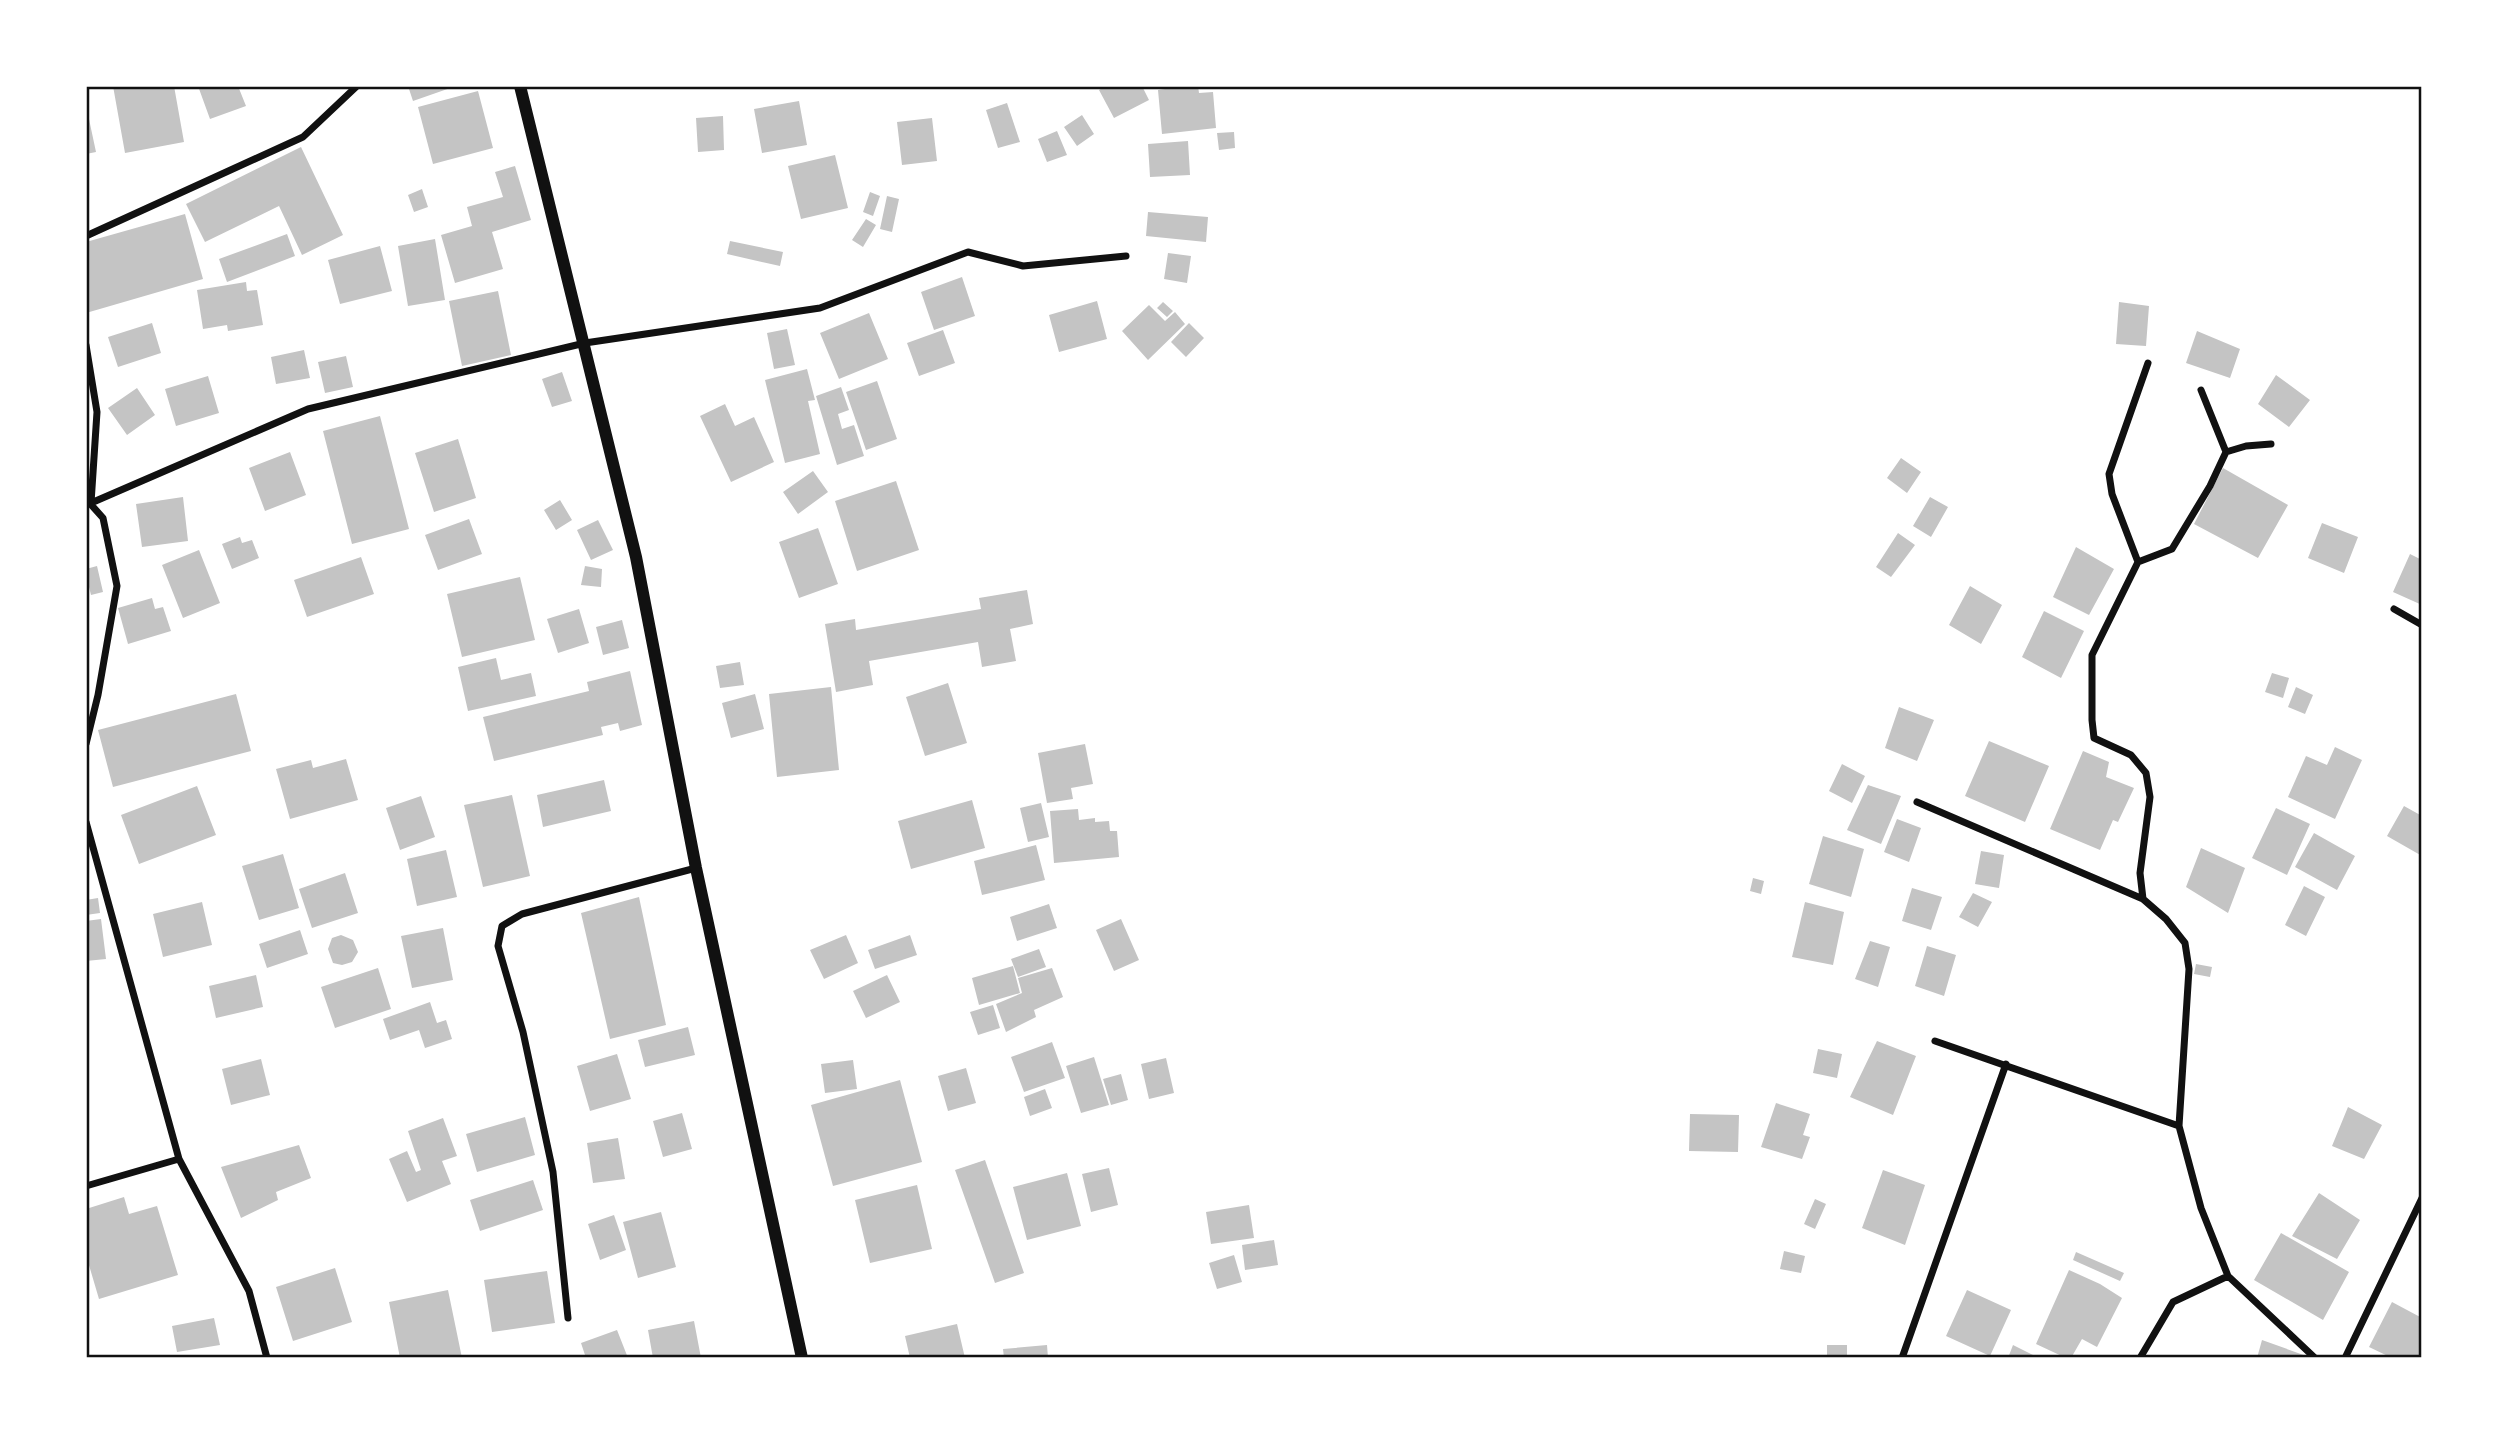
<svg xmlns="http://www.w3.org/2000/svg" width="2508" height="1444" viewBox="0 0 2508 1444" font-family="'Golos Text',sans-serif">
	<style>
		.building { fill: #c4c4c4 }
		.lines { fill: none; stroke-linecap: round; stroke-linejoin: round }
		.minor { stroke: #111; stroke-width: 7 }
		.tertiary { stroke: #111; stroke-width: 12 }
		.neatline { fill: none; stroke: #111; stroke-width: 2.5 }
	</style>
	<rect width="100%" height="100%" fill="#fff"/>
	<path class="building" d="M113,86H174L184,142L125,153Z
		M198,86H238L246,106L210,119Z
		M408,86H456L413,101Z
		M1106,86H1142L1149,100L1114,118L1099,90Z
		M1165,86H1198L1199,93L1213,92L1216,128L1162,134L1158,90L1165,89Z
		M478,91L493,148L433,164L418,107Z
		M799,101L807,145L762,153L754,109Z
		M1007,103L1020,142L998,148L986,110Z
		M86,105L96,152L86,154Z
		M1082,115L1094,134L1077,146L1064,127Z
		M723,116L724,150L698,152L696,118Z
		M932,118L937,161L902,165L897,122Z
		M1057,131L1067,155L1047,162L1038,139Z
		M1234,132L1235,148L1219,150L1217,133Z
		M1188,141L1190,175L1150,177L1148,144Z
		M301,147L343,235L302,255L279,206L205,242L186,204Z
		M835,155L848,208L801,219L788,166Z
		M515,166L531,220L492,232L503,269L455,283L441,235L472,226L467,207L503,197L495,172Z
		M422,189L428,207L414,212L408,195Z
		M870,192L880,196L873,216L863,212Z
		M887,196L899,199L892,232L880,229Z
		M1148,212L1208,217L1206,242L1146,236Z
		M185,214L203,279L86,313V242Z
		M866,219L876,225L863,247L852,240Z
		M287,234L295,256L227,282L219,259Z
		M435,239L445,300L408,306L398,246Z
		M730,241L783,252L780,266L727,254Z
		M380,246L392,291L340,304L328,260Z
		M1168,253L1191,256L1187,283L1164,279Z
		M962,277L975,316L934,330L921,292Z
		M246,282L247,291L257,290L263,325L228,331L227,325L203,329L197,290Z
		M498,291L511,355L462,366L449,301Z
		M1097,301L1107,339L1059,352L1049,315Z
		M1163,302L1173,311L1167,317L1157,308Z
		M2119,302L2149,306L2146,346L2116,344Z
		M1149,305L1165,321L1175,312L1185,324L1148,360L1122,331Z
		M869,313L888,359L839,379L820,333Z
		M152,323L161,353L118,367L108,337Z
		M1189,323L1204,338L1186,357L1171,342Z
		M787,329L795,365L774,369L767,333Z
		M943,330L955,363L919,376L907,343Z
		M2197,331L2240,349L2230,378L2186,363Z
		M304,350L310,378L276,384L271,357Z
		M346,356L353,387L325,393L318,362Z
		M807,369L815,400L808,401L820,454L785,463L765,380Z
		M562,372L572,401L552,407L542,379Z
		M2276,375L2310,400L2289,427L2258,404Z
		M208,376L219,413L176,426L165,389Z
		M877,381L897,439L866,450L846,392Z
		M841,387L849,410L838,414L842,429L854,425L864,456L837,465L816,396Z
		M137,388L155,415L127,435L108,408Z
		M725,404L735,426L754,417L774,462L731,482L700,416Z
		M380,416L409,529L352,544L323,431Z
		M458,439L476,498L434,512L415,453Z
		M290,452L306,495L265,511L249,468Z
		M1901,458L1921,472L1907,493L1887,478Z
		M2223,468L2288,505L2258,558L2194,524Z
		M813,471L828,492L798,514L783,492Z
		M896,481L919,550L857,571L835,501Z
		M183,497L188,541L142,547L136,504Z
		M1930,497L1948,507L1931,537L1913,526Z
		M560,500L572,520L556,530L544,510Z
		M469,519L482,554L438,570L425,535Z
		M598,520L613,550L591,560L577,530Z
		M2322,523L2358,537L2344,573L2308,558Z
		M818,528L838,584L799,598L779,542Z
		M1898,533L1915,545L1891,577L1876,567Z
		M240,537L242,543L252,540L259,558L232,569L222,544Z
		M2076,547L2114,569L2089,615L2053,597Z
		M199,550L220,603L183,618L162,565Z
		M2410,554L2422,560V605L2393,592Z
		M361,557L374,594L307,617L294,580Z
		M97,566L103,592L91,595L89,587L86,588V569Z
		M585,566L602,569L601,587L581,585Z
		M520,577L535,640L462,657L447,594Z
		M1970,586L2002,605L1981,644L1949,625Z
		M1027,590L1033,624L1010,629L1016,661L982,667L978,642L869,661L873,685L836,692L825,624L855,619L856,630L981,609L979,598Z
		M152,598L155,609L163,607L171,631L128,644L118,608Z
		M579,609L589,643L558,653L547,619Z
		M2044,611L2084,631L2061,678L2022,657Z
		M622,620L629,648L603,655L596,627Z
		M496,658L501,680L531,673L536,696L468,711L458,667Z
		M740,662L744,685L720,688L716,666Z
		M630,671L642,725L620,731L618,723L601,727L603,735L494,761L483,717L589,691L587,682Z
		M2272,673L2289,678L2283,698L2265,692Z
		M948,683L967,743L925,756L906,697Z
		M831,687L839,770L777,777L769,694Z
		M2296,687L2313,695L2305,714L2288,707Z
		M236,694L251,751L113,787L98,730Z
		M755,694L764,729L731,738L722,703Z
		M1899,707L1934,720L1917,761L1885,748Z
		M1989,741L2049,766L2025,822L1965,796Z
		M1085,744L1093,784L1071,788L1073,799L1047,803L1038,753Z
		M2335,747L2362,760L2335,819L2288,797L2306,756L2327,765Z
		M2083,751L2109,762L2106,777L2134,788L2118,822L2113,820L2100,850L2050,829Z
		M346,759L358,800L290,819L276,769L311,760L313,768Z
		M1842,764L1865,776L1852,803L1829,791Z
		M604,780L611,811L543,827L537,795Z
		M1868,785L1901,796L1881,844L1847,830Z
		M197,786L216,835L139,864L121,815Z
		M512,795L530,876L483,887L464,805Z
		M421,796L435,837L400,850L386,808Z
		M972,800L985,848L911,869L898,821Z
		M1041,803L1049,837L1028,842L1020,808Z
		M2404,806L2422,816V856L2387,836Z
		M2276,808L2310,824L2287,875L2252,858Z
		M1078,809L1079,820L1095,818V822L1109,821L1110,831H1117L1119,857L1054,863L1050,811Z
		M1897,819L1921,828L1909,862L1884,852Z
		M2314,833L2355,856L2337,890L2295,867Z
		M1823,836L1864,849L1851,897L1809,884Z
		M1036,845L1045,880L982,895L974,861Z
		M2201,848L2245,868L2228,913L2186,887Z
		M446,850L457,897L417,906L407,859Z
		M1981,851L2004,855L1999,888L1975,884Z
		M283,854L299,908L259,920L242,866Z
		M345,873L358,913L312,928L299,889Z
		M1753,878L1764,881L1761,894L1750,891Z
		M2304,886L2325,897L2306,936L2285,925Z
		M1912,888L1942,897L1931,930L1902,921Z
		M1973,893L1992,902L1978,927L1959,917Z
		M639,897L666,1025L610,1039L581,913Z
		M98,898L100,913L86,915V900Z
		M202,902L212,945L163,957L153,914Z
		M1805,902L1844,912L1833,965L1792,957Z
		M1049,904L1057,928L1017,941L1010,917Z
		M101,919L106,959L86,961V921Z
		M1121,919L1139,960L1114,971L1096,930Z
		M443,928L453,980L412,988L401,936Z
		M300,930L308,954L267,968L259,944Z
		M341,935L353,940L358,952L352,962L342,965L333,963L328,949L332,938Z
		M846,935L858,963L824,979L810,950Z
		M910,935L917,955L875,969L868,950Z
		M1870,941L1890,947L1878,987L1855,979Z
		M1927,946L1956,955L1944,996L1915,986Z
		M1039,949L1046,967L1018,977L1011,959Z
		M2196,964L2212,967L2210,977L2194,974Z
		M1013,966L1020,993L979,1005L972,978Z
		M378,968L391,1009L335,1028L321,987Z
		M1052,968L1063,997L1034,1010L1036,1017L1006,1032L996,1004L1022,993L1018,978Z
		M256,975L263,1007L216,1018L209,986Z
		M887,975L900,1002L866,1018L853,991Z
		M430,1002L437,1023L446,1020L452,1039L425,1048L419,1030L390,1040L383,1019Z
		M993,1005L1000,1028L978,1035L970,1012Z
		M688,1027L695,1055L645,1067L638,1040Z
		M1877,1041L1916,1056L1893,1115L1850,1097Z
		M1052,1042L1065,1078L1024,1092L1011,1057Z
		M1818,1049L1842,1054L1837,1078L1813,1073Z
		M617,1054L631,1099L590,1111L577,1066Z
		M1094,1057L1109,1105L1081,1113L1066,1066Z
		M1166,1058L1174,1093L1149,1099L1141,1064Z
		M261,1059L270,1095L231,1105L222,1069Z
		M853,1060L857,1089L825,1093L821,1064Z
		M966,1068L976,1103L948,1111L938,1076Z
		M1121,1074L1128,1100L1111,1105L1103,1079Z
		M900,1080L922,1162L833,1186L811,1105Z
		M1045,1089L1052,1108L1030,1116L1024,1097Z
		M1776,1103L1810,1114L1803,1135L1810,1137L1802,1159L1761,1147Z
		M2348,1107L2382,1125L2364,1159L2332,1146Z
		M682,1113L692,1149L663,1157L653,1121Z
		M1690,1114L1739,1115L1738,1152L1689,1151Z
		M525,1117L535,1155L477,1172L466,1134Z
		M443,1118L457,1156L442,1161L451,1184L407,1202L389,1159L407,1151L416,1172L421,1170L408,1131Z
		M618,1138L625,1179L593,1183L587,1143Z
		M299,1145L311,1178L276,1192L278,1200L241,1218L221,1167Z
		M985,1160L1024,1273L995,1283L955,1170Z
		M1109,1168L1118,1205L1091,1212L1082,1174Z
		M1883,1170L1925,1185L1905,1245L1862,1228Z
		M1067,1173L1081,1226L1027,1240L1013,1187Z
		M533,1180L543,1210L480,1231L470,1200Z
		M917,1185L932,1249L870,1263L855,1200Z
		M2319,1193L2360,1220L2337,1259L2292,1236Z
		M124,1197L129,1214L157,1206L178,1275L99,1299L86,1255V1209Z
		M1815,1199L1826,1204L1815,1229L1804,1224Z
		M1249,1205L1254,1238L1211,1244L1206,1212Z
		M661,1212L676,1267L638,1278L623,1222Z
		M614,1215L626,1250L600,1260L588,1224Z
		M2281,1233L2349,1272L2323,1320L2254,1280Z
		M1274,1240L1278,1265L1245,1270L1242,1245Z
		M1784,1251L1805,1256L1801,1273L1780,1269Z
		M2076,1252L2124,1273L2120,1281L2073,1260Z
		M1234,1255L1242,1282L1217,1289L1209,1263Z
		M335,1268L352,1322L293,1341L276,1287Z
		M2069,1270L2100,1284L2122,1298L2097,1347L2082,1339L2071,1358H2066L2036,1344Z
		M547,1271L555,1323L492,1332L484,1280Z
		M448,1290L462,1358H400L389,1302Z
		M1967,1290L2011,1310L1990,1356L1946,1336Z
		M2392,1302L2422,1318V1358H2392L2369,1347Z
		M214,1318L220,1345L177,1352L172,1326Z
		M694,1321L701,1358H653L648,1330Z
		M957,1324L965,1358H910L905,1336Z
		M617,1330L628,1358H586L581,1343Z
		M2262,1340L2312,1358H2257Z
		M1047,1345L1048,1358H1004L1003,1349Z
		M1827,1345H1847V1358H1827Z
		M2013,1345L2039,1358H2008Z"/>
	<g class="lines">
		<path class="minor" d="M86,236L303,137L357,86
			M86,345L97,412L91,503L308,409L585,343L820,308L968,252L1023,266L1126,256
			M2201,390L2226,452L2246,446L2271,444
			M2226,452L2210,486L2172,549L2138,562L2092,655V720L2094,738L2131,755L2146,773L2150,797L2140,873L2143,899L2166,919L2185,943L2189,969L2179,1126L2201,1208L2228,1276L2315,1358
			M86,499L103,518L117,586L98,695L86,744
			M2138,562L2112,494L2109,474L2148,363
			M2394,609L2422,625
			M1917,802L2143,899
			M86,822L179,1159L249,1291L267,1358
			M1935,1041L2179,1126
			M86,1186L179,1159
			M568,1318L553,1172L523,1032L498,946L502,926L522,914L696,868
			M1902,1358L2006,1064
			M2140,1358L2173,1302L2228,1276
			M2345,1358L2422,1198"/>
		<path class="tertiary" d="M520,86L636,557L696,868L802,1358"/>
	</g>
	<rect width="2508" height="1444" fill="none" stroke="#ffffff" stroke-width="175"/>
	<rect x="88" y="88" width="2332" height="1268" class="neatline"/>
</svg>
